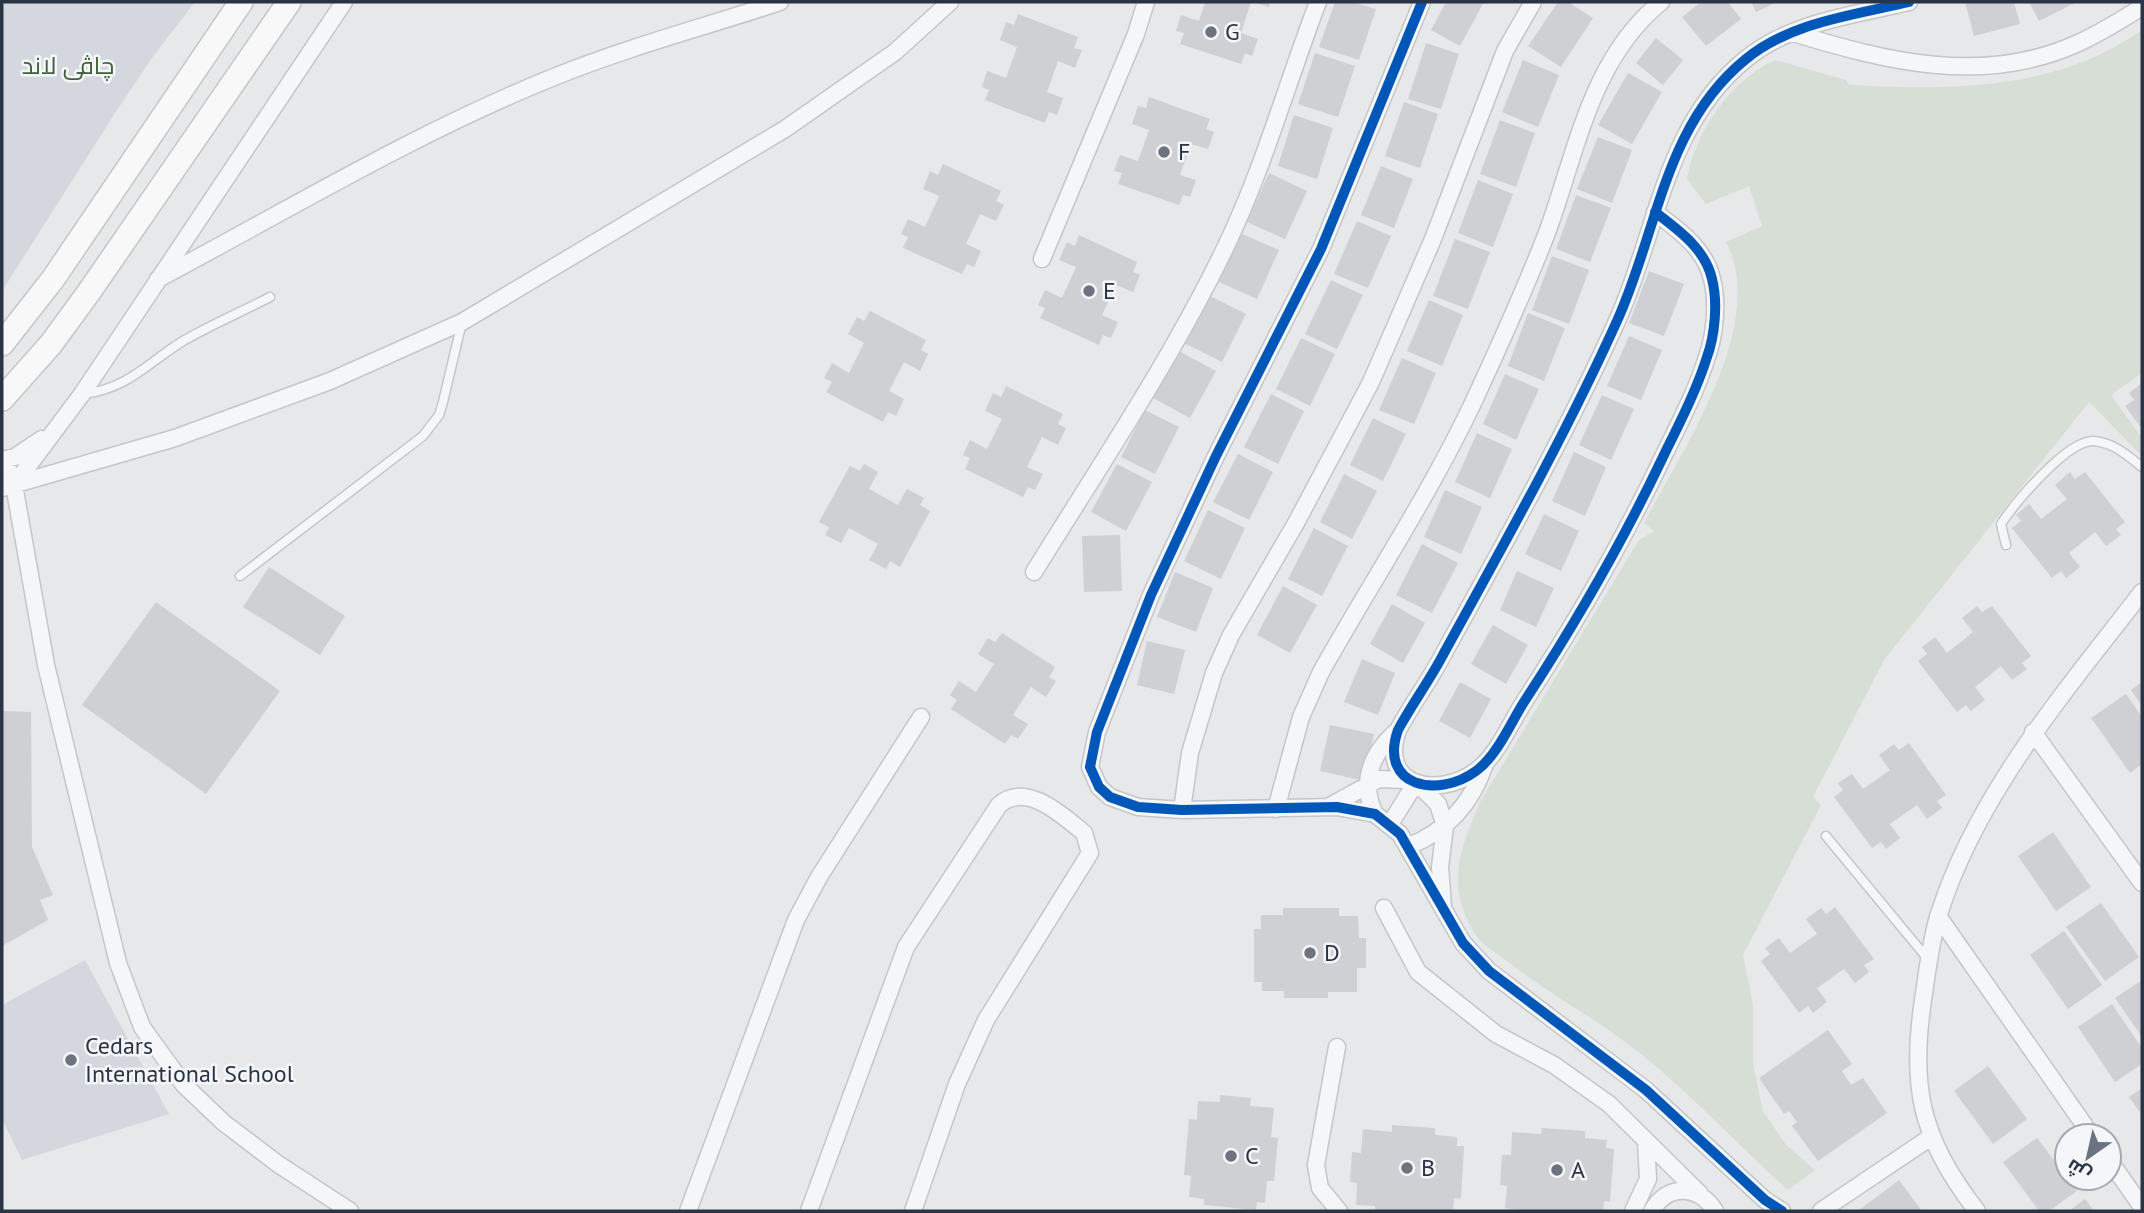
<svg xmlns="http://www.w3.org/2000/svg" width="2144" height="1213" viewBox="0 0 2144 1213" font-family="'PT Sans',Cairo,sans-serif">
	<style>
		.built { fill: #d4d7dd }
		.green { fill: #d6ded6 }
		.building { fill: #ced0d3 }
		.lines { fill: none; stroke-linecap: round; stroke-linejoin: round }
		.service-casing { stroke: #c4c6c8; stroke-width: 11 }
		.minor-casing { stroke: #c4c6c8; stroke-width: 19 }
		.secondary-casing { stroke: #c4c6c8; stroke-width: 26 }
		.service { stroke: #f5f6f7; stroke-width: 8 }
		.minor { stroke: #f5f6f7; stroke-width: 16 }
		.secondary { stroke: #f8f8f8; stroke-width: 23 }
		.cycleway-casing { stroke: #f4f6f9; stroke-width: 15 }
		.cycleway { stroke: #0057b8; stroke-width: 10 }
		.poi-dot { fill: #6c737f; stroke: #f4f6f9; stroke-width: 2.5 }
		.labels { text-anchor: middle; stroke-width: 5; stroke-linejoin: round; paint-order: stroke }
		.poi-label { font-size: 24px; fill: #2b3445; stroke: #f4f6f9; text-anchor: start }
		.park-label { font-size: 24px; fill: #3f6138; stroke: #f4f6f9 }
	</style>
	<rect width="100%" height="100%" fill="#e6e8ea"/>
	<path class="built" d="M2,2H195L154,55L115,113L2,291Z
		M85,960L169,1114L22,1160L2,1119V1005Z"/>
	<path class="green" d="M2142,30V373L2111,395L2142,438V456L2089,402L1884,660L1813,797L1821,805L1743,955L1753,1005V1064L1763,1111L1786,1145L1815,1170L1788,1190C1731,1139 1680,1081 1617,1036C1579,1009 1539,987 1503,958C1495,952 1484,946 1478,938C1444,888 1459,852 1480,802L1639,540L1654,531L1644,523C1682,450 1769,324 1726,242L1762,226L1749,186L1706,204L1687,179C1695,132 1731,80 1775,60L1846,80L1849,85C1950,90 2056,91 2142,30Z"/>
	<path class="building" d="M1205,2H1251L1241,33L1258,39L1252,56L1245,53L1241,64L1180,44L1184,33L1176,31L1181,15L1199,21Z
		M1253,2H1270L1269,7Z
		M1335,2H1353L1376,9L1359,60L1319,47Z
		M1446,2H1484L1460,46L1431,30Z
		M1558,2H1568L1593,18L1561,67L1528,46Z
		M1701,2H1728L1741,19L1706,46L1682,17Z
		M1751,2H1777L1756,12Z
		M1965,2H2014L2020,24L1974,36Z
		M2029,2H2077L2039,21Z
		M1018,14L1078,37L1074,48L1082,50L1075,68L1058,61L1047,92L1063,98L1057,115L1049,112L1045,123L985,100L989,90L982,87L987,71L1006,78L1017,47L1000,40L1006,22L1014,25Z
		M1656,38L1683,60L1663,85L1636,63Z
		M1426,43L1459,54L1441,109L1408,99Z
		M1315,53L1355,66L1338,117L1298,104Z
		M1523,60L1559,75L1538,127L1502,112Z
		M1628,73L1662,92L1632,144L1598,125Z
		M1149,97L1210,119L1206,129L1214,132L1208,149L1191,144L1180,175L1196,180L1190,197L1183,195L1179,205L1118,184L1122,173L1114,171L1120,155L1138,161L1149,130L1132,124L1138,106L1146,108Z
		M1404,102L1438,114L1420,168L1385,156Z
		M1294,115L1333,128L1317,179L1278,166Z
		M1500,120L1535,133L1516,187L1480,174Z
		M1598,137L1632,150L1612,203L1577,189Z
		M943,164L1001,191L996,201L1004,205L996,221L980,214L966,244L981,251L974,267L967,264L962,274L903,248L908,237L901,234L908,219L925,227L939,196L923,189L930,171L938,175Z
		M1381,166L1413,179L1394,228L1361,215Z
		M1269,173L1307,191L1285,239L1247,222Z
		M1478,180L1513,194L1493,247L1458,233Z
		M1576,195L1611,208L1590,262L1556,249Z
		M1357,221L1391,236L1368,288L1334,274Z
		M1240,233L1279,250L1257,299L1219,282Z
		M1079,235L1137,262L1133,272L1140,275L1133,292L1116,285L1102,315L1118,322L1111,338L1103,335L1099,345L1040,318L1045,308L1038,305L1045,290L1062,298L1076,267L1059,260L1067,242L1075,246Z
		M1455,239L1490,252L1468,309L1433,296Z
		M1552,256L1589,270L1569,324L1532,310Z
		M1649,271L1684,284L1664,336L1629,323Z
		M1331,280L1363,295L1337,349L1305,334Z
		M1208,295L1246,314L1222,362L1184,343Z
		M1429,300L1463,315L1442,366L1407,351Z
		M870,311L926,340L921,350L928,354L920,371L904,362L889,391L904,399L896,416L888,412L883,422L826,392L832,382L824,378L832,363L849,373L864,343L848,334L857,317L864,321Z
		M1528,313L1565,328L1544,381L1508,366Z
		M1629,336L1662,350L1641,400L1607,386Z
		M1301,338L1335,354L1310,406L1276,389Z
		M1179,351L1216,371L1190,418L1153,398Z
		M1402,358L1436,373L1414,424L1379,410Z
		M1505,374L1539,389L1516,440L1483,424Z
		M2142,383V429L2125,406L2134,400L2129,393Z
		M1006,386L1063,414L1058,424L1066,428L1058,445L1042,437L1027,467L1043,474L1035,490L1028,487L1023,497L965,469L970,458L963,455L970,440L987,449L1002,419L985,411L993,393L1001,397Z
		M1271,394L1304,411L1278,464L1244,447Z
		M1602,395L1634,409L1611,460L1579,445Z
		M1145,410L1179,427L1155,474L1121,457Z
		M1373,418L1406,434L1383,481L1350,465Z
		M1477,433L1512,449L1490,498L1455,482Z
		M1574,452L1606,467L1585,516L1552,501Z
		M1238,454L1273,472L1249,520L1213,502Z
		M864,464L878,472L869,489L898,505L907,489L924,498L920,505L930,511L900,567L890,561L886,569L869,560L878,544L849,528L841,543L825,535L829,527L819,522L850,466L860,471Z
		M1117,464L1152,482L1126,531L1091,512Z
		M2070,472L2075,479L2085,472L2125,522L2116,529L2121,535L2106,546L2095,532L2069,553L2080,567L2066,578L2061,571L2052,578L2012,528L2021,521L2016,515L2029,504L2041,519L2067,499L2055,485Z
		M1344,474L1377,491L1352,539L1320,522Z
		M1445,490L1482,507L1461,554L1424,537Z
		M1208,510L1245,528L1221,579L1184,561Z
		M1544,514L1579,531L1561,571L1525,554Z
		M1314,528L1348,546L1322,596L1288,579Z
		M1120,535L1122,591L1084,592L1082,536Z
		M1422,544L1458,563L1432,613L1396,595Z
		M269,567L345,616L320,655L243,607Z
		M1517,571L1554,588L1536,627L1500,610Z
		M1175,572L1213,588L1196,632L1157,617Z
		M1283,586L1317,605L1290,653L1257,635Z
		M156,602L280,691L206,794L82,705Z
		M1392,604L1425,623L1403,663L1370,644Z
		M1977,606L1982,612L1992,606L2031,656L2022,663L2027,669L2012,680L2001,666L1975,687L1985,700L1971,711L1966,705L1957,712L1918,661L1927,654L1922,647L1935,637L1947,653L1973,632L1962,618Z
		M1493,625L1528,645L1506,684L1471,664Z
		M1002,633L1055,667L1049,677L1056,681L1046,697L1031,687L1013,715L1028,724L1018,739L1011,735L1005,744L951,709L957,700L950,695L959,681L976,692L994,664L978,654L988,638L995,642Z
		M1147,641L1185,650L1174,694L1137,685Z
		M1362,659L1395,673L1378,715L1344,702Z
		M1460,682L1491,699L1470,738L1439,721Z
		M2142,682V706L2131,690Z
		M2126,694L2142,717V764L2130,773L2091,718Z
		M2,711L31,712L32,847L53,895L40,900L48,920L2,946Z
		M1330,725L1374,734L1364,781L1320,771Z
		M1909,743L1946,795L1937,801L1942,808L1927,819L1917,805L1890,824L1900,838L1886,849L1881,842L1872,848L1834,797L1843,790L1838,783L1852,774L1863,789L1890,770L1879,755L1894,744L1899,750Z
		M2053,832L2091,887L2056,911L2018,856Z
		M2101,903L2139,957L2105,981L2066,927Z
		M1835,907L1874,959L1864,965L1869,972L1855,983L1844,969L1817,988L1827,1002L1813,1013L1808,1006L1799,1013L1761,961L1770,954L1765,948L1779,938L1790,953L1817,934L1806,919L1821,908L1826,914Z
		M1283,908H1339V916H1358L1359,938H1366V968H1357V992H1328V998H1284V991H1262V982H1254V929H1261V915H1283Z
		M2064,931L2102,985L2068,1009L2030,955Z
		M2142,980V1037L2115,998Z
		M2112,1004L2142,1048V1064L2115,1082L2078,1027Z
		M1828,1030L1852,1064L1842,1071L1851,1085L1863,1078L1887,1113L1818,1161L1792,1126L1797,1122L1789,1111L1784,1114L1759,1078Z
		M1988,1066L2027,1119L1993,1144L1954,1091Z
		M2142,1088V1115L2129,1097Z
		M1220,1095L1251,1098L1250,1106L1274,1108L1271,1137L1278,1138L1274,1181H1267L1265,1203L1257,1202L1256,1210L1204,1205V1199L1189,1197L1191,1176L1184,1175L1189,1119L1197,1120L1198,1101L1220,1102Z
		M1392,1125L1435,1128V1135L1457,1137V1146H1464L1461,1199L1454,1198L1453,1211H1375V1206L1356,1205L1357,1183L1350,1182L1352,1152L1361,1153L1363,1129L1392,1132Z
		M1542,1128L1585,1131V1138L1607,1140L1606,1148L1614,1149L1610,1202L1604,1201L1603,1211H1524L1505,1208L1507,1186L1500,1185L1502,1155H1511L1512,1132L1541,1134Z
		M2037,1138L2077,1191L2049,1211H2039L2003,1162Z
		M1899,1180L1922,1211H1858Z
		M2085,1199L2094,1211H2069Z"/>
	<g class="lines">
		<defs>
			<path id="service" d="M85,394C130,387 146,364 183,341C211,325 241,312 270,297
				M2006,545L2001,524C2015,503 2068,439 2094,441C2114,443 2127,455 2142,467
				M240,576L423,436L439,415L443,402L462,322
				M1826,836L1927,958"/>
			<path id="minor" d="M1422,2L1321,249L1216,456L1151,595L1097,732L1090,767L1099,787L1110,797L1138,807L1182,810L1337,807L1375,814L1400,834L1463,943L1489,971L1646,1090L1765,1200L1782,1211
				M1793,33C1886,61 1982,86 2076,44C2099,34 2121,20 2142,7
				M1655,212C1678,230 1705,248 1712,279C1718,302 1715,335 1707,357C1696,392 1678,426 1662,459C1622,543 1575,624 1524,702C1510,724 1497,756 1476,771C1438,799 1378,787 1398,730C1412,704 1430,680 1444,653C1504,544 1566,434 1617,321C1658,231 1664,125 1746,59C1791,22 1854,15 1909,2
				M1042,259L1136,34L1146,2
				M158,279C288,210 417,132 554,77C628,47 704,27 780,2
				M2,460L15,457L42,439
				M2,464L8,469L14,485L46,665L118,963L142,1027L184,1085L224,1123L278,1164L350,1211
				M14,485L82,394L344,2
				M2,488L175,438L330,381L462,322L785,129L895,52L950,2
				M1034,572C1100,465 1172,359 1226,246C1264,167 1287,83 1318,2
				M2033,732L2142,883
				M1328,807L1379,779L1404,780L1423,789L1438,804L1445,826L1440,867L1443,906
				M1276,809L1301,717L1321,672C1371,583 1428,497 1472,405C1499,347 1525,290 1548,230C1577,150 1591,59 1661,2
				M1182,810L1190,753L1214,673L1231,635L1296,523L1371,382L1433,239L1505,51L1533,2
				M1375,814C1359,782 1372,752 1398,730
				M1390,824L1415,784
				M1409,846C1447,831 1472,803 1485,764
				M1384,908L1418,972L1496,1034L1554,1065L1609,1104L1700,1194
				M1938,916L2092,1136
				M1337,1047L1316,1165L1320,1188L1339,1211
				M2109,1160L2142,1207
				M688,1211L796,920L819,877L921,717
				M809,1211L906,947L999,805C1026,781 1062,815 1084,833L1090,853L986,1020L957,1084L913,1211
				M1633,1211L1648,1179L1646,1141
				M1652,1211C1667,1183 1699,1185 1715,1211
				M1821,1211L1931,1137
				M1977,1211C1919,1137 1910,1085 1924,993C1928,967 1931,939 1939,914C1978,792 2065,692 2142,592"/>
			<path id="secondary" d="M2,344L53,279L241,2
				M2,399L51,344L89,292L289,2"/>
		</defs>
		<use href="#service" class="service-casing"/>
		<use href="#minor" class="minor-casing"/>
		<use href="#secondary" class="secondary-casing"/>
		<use href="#service" class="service"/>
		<use href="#minor" class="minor"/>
		<use href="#secondary" class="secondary"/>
		<defs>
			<path id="cycleway" d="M1422,2L1321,249L1216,456L1151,595L1097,732L1090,767L1099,787L1110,797L1138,807L1182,810L1337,807L1375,814L1400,834L1463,943L1489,971L1646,1090L1765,1200L1782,1211
				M1655,212C1678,230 1705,248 1712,279C1718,302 1715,335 1707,357C1696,392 1678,426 1662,459C1622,543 1575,624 1524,702C1510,724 1497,756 1476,771C1438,799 1378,787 1398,730C1412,704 1430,680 1444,653C1504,544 1566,434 1617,321C1658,231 1664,125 1746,59C1791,22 1854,15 1909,2"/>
		</defs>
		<use href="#cycleway" class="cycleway-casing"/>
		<use href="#cycleway" class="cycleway"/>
	</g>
	<g class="poi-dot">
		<circle cx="1211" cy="32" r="7"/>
		<circle cx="1164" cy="152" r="7"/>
		<circle cx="1089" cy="291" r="7"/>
		<circle cx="1310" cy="953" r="7"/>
		<circle cx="71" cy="1060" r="7"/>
		<circle cx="1231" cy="1156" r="7"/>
		<circle cx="1407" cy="1168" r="7"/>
		<circle cx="1557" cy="1170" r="7"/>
	</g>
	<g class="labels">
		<g class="poi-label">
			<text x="1225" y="40">G</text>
			<text x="1178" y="160">F</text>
			<text x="1103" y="299">E</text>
			<text x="1324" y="961">D</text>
			<text x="85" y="1054">Cedars<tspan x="85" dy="28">International School</tspan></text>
			<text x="1245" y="1164">C</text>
			<text x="1421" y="1176">B</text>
			<text x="1571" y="1178">A</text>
		</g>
		<g class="park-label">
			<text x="68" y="74">چاڤی لاند</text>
		</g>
	</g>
	<rect width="2144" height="1213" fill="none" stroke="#2b3445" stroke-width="7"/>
	<g transform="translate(2088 1157) rotate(214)"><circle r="33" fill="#f4f6f9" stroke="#a4a8b1" stroke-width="2"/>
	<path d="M0-5L12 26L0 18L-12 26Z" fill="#6c737f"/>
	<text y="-10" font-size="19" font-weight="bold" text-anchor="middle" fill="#2b3445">ش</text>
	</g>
</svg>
